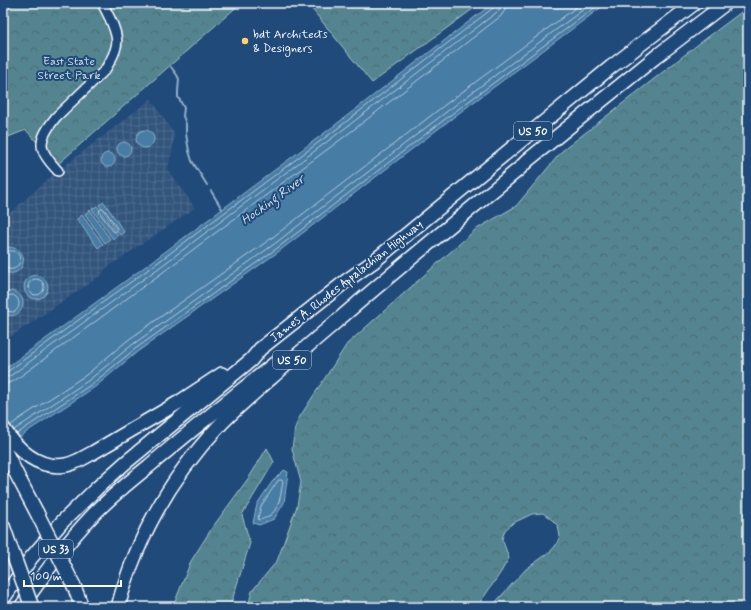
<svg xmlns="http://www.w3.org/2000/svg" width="751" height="610" viewBox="0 0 751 610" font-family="Mynerve,sans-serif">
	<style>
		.industrial { fill: url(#industrial-grid) }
		.forest { fill: url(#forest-crowns); stroke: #a8c2c7 }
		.water { fill: #477ca4; stroke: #91b0c8 }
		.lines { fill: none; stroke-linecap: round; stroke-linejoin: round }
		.shore { stroke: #b5cbdb; stroke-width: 1 }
		.stream { stroke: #91b0c8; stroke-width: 2 }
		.minor-casing { stroke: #fff; stroke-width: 12 }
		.highway-casing { stroke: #fff; stroke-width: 16 }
		.minor { stroke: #1f4a7a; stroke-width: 9 }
		.highway { stroke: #1f4a7a; stroke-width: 13 }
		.highway-bridge-casing { stroke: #fff; stroke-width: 16; stroke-linecap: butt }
		.highway-bridge { stroke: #1f4a7a; stroke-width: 13 }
		.poi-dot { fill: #ffd166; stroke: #1f4a7a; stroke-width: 1.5 }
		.labels { text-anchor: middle; stroke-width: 4; stroke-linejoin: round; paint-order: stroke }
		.shield { fill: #1f4a7a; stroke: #bcc9d7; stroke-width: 1 }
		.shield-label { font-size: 11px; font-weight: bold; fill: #fff }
		.poi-label { font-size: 12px; fill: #fff; stroke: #1f4a7a; text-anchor: start }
		.park-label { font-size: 12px; fill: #d4e0e3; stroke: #1f4a7a }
		.street-label { font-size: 12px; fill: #fff; stroke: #1f4a7a }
		.water-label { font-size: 13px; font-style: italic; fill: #d1dee8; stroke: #1f4a7a }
	</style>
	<defs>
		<pattern id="industrial-grid" width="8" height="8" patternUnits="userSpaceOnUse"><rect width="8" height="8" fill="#31547b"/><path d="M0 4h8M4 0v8" fill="none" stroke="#506e8f"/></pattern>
		<pattern id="forest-crowns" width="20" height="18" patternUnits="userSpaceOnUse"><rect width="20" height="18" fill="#52848f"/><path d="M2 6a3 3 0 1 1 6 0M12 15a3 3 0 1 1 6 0" fill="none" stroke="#4f6b71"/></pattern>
	</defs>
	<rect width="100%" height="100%" fill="#1f4a7a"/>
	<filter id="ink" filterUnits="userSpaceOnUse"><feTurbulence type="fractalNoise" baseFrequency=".025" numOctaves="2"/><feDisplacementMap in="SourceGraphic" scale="8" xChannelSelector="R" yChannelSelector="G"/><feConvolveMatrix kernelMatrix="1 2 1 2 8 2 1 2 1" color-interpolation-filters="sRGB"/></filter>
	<g filter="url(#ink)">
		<path class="industrial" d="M151,99L175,135L168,169L195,208L105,269L103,274L3,342V219L55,173Z"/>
		<path class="forest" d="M3,3H241L57,165L26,130L3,139Z
			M307,3H481L372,83Z
			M748,7V607H491L526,569L550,552L556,545L560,536L558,526L551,519L543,513L532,514L513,523L505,530L502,539L509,558L501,572L477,607H248L252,591L277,561L297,506L301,482L292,449L295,428L299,418L347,344L475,230L516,206L562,151L696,46Z
			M267,448L274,462L242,515L250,543L230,607H174L176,599L191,561L212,528L250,476Z"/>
		<path class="water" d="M493,3H607L459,113L278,252L137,352L95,387L28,431L3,450V370L150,263L335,125Z
			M136 139a9 9 0 1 1 18 0a9 9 0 1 1-18 0Z
			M117 149a7 7 0 1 1 14 0a7 7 0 1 1-14 0Z
			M101 160a7 7 0 1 1 14 0a7 7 0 1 1-14 0Z
			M104,202L124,232L120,235L99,205Z
			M97,206L118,235L113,239L92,209Z
			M90,210L110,239L105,243L85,214Z
			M82,215L103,244L98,248L77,219Z
			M9,247C34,249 23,282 3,271V249Z
			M24 287a12 12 0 1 1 24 0a12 12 0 1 1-24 0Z
			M12,291C33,296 21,324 3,313V295L8,292Z
			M284,470L288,472L284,503L274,519L259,525L253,523L257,504L272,482Z"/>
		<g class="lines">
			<path class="shore" d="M102,209H104L117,228V230L115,232L113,231L99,212L100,210Z
				M3,252C6,252 10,250 13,251C22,253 22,266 13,269C10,270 6,268 3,268
				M28 287a8 8 0 1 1 16 0a8 8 0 1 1-16 0Z
				M3,297C6,297 9,295 12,295C21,297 21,310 13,312C9,312 6,310 3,310
				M3,373L7,372L153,266L338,128L493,8L495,6V3
				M3,378L10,376L156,270L340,132L497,12L500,8V3
				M3,384L8,383L14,381L159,275L344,137L501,16L505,10L506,3
				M10,426L19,419L86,375L128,340L269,240L450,101L582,3
				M14,430L89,380L132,345L273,245L454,106L592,3
				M17,434L25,428L92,384L135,349L276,249L457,110L601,3
				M279,480H281L283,481C280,499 279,516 259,520L258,518L261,506L275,485Z"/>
			<path class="stream" d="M171,67L177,75L179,79L178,91V97L184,108L183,116L186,124V134L189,151L192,161L207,185
				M211,191L222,209"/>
			<defs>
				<path id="minor" d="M58,171C37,149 37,141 56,117L105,70C109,63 114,56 116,47C120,35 108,14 102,3"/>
				<path id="highway" d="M3,428C17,449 38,470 66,465C76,463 85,457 94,452L181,401L222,374
					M3,447L18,477L37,513
					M3,526L10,546
					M74,586L82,607
					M3,599L31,558L62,522L97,488L125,463L251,360L260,349L346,281L373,262L611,67L695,3
					M21,607C43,576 65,544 92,516C109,498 129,482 149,466C190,431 232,398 274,364
					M118,607C136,539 171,477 219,426C235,409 253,394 270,379C290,361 310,344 330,327C392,273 456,221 519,169L528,160L658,55L726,3"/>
			</defs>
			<use href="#minor" class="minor-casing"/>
			<use href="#highway" class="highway-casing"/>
			<use href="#minor" class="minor"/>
			<use href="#highway" class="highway"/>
			<defs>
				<path id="highway-bridge" d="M37,513L74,586
					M10,546L32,607"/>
			</defs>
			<use href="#highway-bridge" class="highway-bridge-casing"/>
			<use href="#highway-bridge" class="highway-bridge"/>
		</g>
	</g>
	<circle class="poi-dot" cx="245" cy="41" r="4"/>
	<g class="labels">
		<g class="shield">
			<rect x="514" y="122" width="38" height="18" rx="3"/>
			<rect x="273" y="351" width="38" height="18" rx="3"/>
			<rect x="39" y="540" width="34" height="18" rx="3"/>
		</g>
		<g class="shield-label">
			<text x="533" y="135">US 50</text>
			<text x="292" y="364">US 50</text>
			<text x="56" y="553">US 33</text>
		</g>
		<g class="poi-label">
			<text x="253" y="38">bdt Architects<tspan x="253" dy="14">&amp; Designers</tspan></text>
		</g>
		<g class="park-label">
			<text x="69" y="65">East State<tspan x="69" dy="14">Street Park</tspan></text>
		</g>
		<g class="street-label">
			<text transform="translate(346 281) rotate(-38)" y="4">James A. Rhodes Appalachian Highway</text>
		</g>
		<g class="water-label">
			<text transform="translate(272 199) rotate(-36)" y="5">Hocking River</text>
		</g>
	</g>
	<rect width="751" height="610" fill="none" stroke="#1f4a7a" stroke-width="16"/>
	<rect x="8" y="8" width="735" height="594" fill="none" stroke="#fff" stroke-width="1.5" filter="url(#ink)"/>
	<path d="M24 580v6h97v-6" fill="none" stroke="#ffffff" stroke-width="2"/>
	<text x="30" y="580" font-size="12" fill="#ffffff" stroke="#1f4a7a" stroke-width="3" paint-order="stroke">100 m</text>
</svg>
